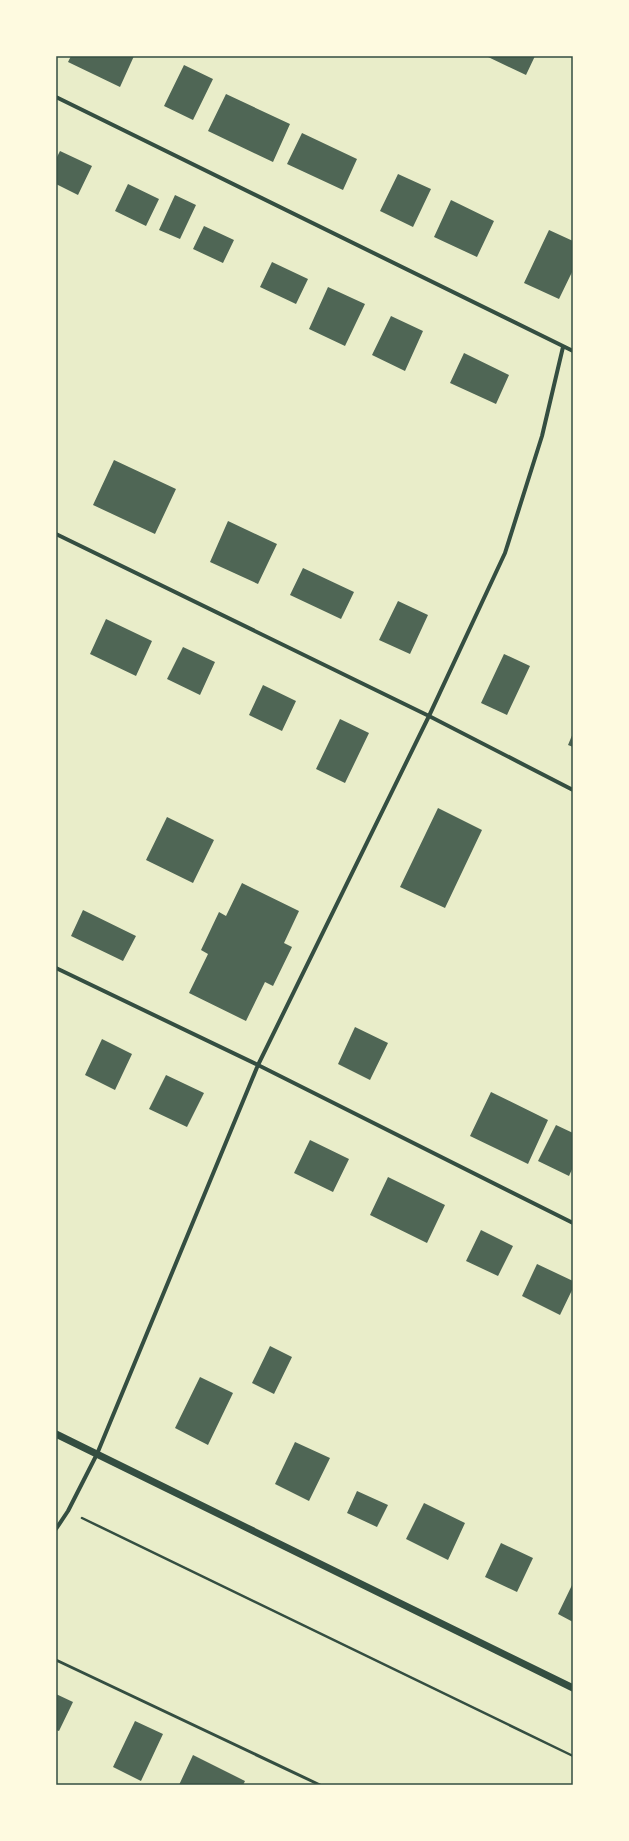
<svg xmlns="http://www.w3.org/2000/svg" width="629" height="1841" viewBox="0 0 629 1841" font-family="Ubuntu,sans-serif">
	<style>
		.building { fill: #4f6655 }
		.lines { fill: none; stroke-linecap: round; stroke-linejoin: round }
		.path { stroke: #344e41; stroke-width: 2.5 }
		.service { stroke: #344e41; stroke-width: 3 }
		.minor { stroke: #344e41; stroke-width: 4 }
		.tertiary { stroke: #344e41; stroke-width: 7 }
		.neatline { fill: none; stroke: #344e41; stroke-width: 1.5 }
	</style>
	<rect width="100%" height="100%" fill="#e9edc9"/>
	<path class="building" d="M71,56H134L120,87L68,62Z
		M486,56H535L526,75Z
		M184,65L213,79L193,120L164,106Z
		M226,94L290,124L273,162L208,131Z
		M302,133L357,159L343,190L287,164Z
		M60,151L92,166L78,195L56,184V159Z
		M398,174L431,189L413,227L380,211Z
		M128,184L159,199L146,226L115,211Z
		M175,195L196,205L180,239L159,230Z
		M451,200L494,221L477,257L434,237Z
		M204,226L234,240L223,263L193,249Z
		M549,230L573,241V270L559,299L524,283Z
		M272,262L308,279L296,304L260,287Z
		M328,287L365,304L345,346L309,329Z
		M391,316L423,331L405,371L372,355Z
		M464,353L509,375L496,404L450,383Z
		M114,460L176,489L155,534L93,505Z
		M228,521L277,544L258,584L210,562Z
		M303,568L354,592L341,619L290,595Z
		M398,601L428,615L410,654L379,640Z
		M106,619L152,641L136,676L90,654Z
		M183,647L215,662L200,695L167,679Z
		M504,654L530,666L507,715L481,703Z
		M263,685L296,701L282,731L249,715Z
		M340,719L369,733L345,783L316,769Z
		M573,733V747L568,745Z
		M438,808L482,830L445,908L400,887Z
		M167,817L214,840L193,883L146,860Z
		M242,883L299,911L284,943L292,947L273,986L265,982L246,1021L189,993L208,954L201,950L219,912L226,916Z
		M83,910L136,936L123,961L71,936Z
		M355,1027L388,1043L370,1080L338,1064Z
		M102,1039L132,1054L115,1090L85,1075Z
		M166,1075L204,1093L187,1127L149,1109Z
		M491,1092L548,1120L528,1164L470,1136Z
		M556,1125L573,1133V1167L569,1176L538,1161Z
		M310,1140L349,1159L333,1192L294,1173Z
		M388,1177L445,1205L427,1243L370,1215Z
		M481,1230L513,1246L498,1276L466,1261Z
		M537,1264L573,1281V1288L560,1315L522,1296Z
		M270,1346L292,1357L274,1394L252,1383Z
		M200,1377L233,1393L208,1445L175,1428Z
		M295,1442L330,1458L309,1501L275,1484Z
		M357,1491L388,1505L377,1527L347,1513Z
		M424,1503L465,1523L448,1560L406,1539Z
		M501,1543L533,1558L517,1592L485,1577Z
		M573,1583V1622L558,1614Z
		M56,1694L73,1702L59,1731L56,1730Z
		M135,1721L163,1734L141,1781L113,1767Z
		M193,1755L245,1781L243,1785H179Z"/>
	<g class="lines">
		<path class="path" d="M82,1518L573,1756"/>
		<path class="service" d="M56,1660L320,1785"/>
		<path class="minor" d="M56,97L573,351
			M56,534L429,716L573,790
			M56,968L258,1065L573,1223
			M56,1529L68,1511L97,1454L258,1065L429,716L505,553L542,436L563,347"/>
		<path class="tertiary" d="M56,1434L573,1688"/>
	</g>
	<rect width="629" height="1841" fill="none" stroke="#fefae0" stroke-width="114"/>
	<rect x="57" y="57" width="515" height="1727" class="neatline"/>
</svg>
